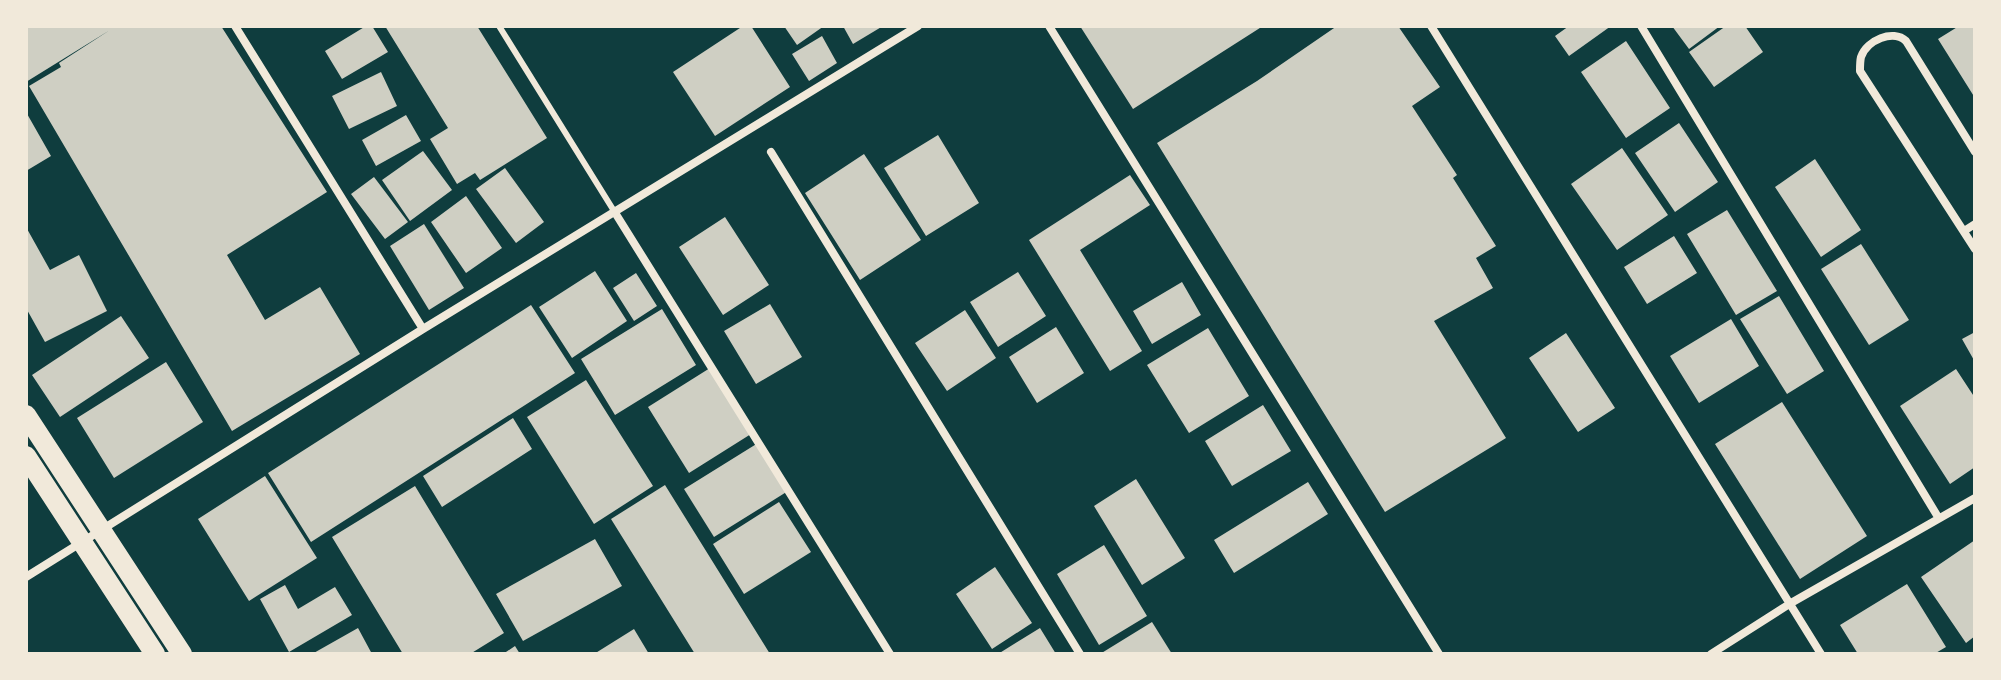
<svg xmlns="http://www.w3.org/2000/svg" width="2001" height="680" viewBox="0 0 2001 680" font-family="'DM Sans',sans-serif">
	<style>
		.building { fill: #cfcfc3 }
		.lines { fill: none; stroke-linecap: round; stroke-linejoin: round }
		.service { stroke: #f1e9da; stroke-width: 6 }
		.minor { stroke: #f1e9da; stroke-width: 8 }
		.primary { stroke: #f1e9da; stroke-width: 20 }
	</style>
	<rect width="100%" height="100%" fill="#0f3d3e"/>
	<path class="building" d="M26,26H221L327,192L227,255L265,320L320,287L360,354L232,431L29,86L61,67L59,63L110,30L26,82Z
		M366,26H372L388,52L342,79L325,51Z
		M385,26H477L547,138L480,180L475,173L457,184L430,139L448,128Z
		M743,26H751L790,87L715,136L673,72Z
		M784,26H824L797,45Z
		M843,26H883L853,44Z
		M1080,26H1263L1133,109Z
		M1337,26H1398L1440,87L1412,106L1457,175L1453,178L1496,246L1476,258L1493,288L1434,321L1506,438L1385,512L1157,143L1257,81Z
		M1569,26H1611L1569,56L1555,36Z
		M1672,26H1720L1689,49Z
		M1726,26H1745L1763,52L1714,87L1689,52Z
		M1959,26H1975V98L1938,39Z
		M822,36L837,63L809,81L792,54Z
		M1626,41L1670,108L1626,138L1581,72Z
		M381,72L397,106L349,129L332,96Z
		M26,112L51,156L26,171Z
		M406,115L421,141L376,166L362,140Z
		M1679,123L1718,182L1675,212L1635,153Z
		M938,135L979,203L926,236L884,168Z
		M1622,148L1668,215L1617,250L1571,184Z
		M423,151L452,190L410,221L382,180Z
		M864,154L921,240L860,280L805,193Z
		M1815,159L1861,230L1821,257L1775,187Z
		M505,168L544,222L516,243L476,189Z
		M1130,175L1150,205L1080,250L1142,351L1110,371L1029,240Z
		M374,177L408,222L385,239L351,194Z
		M466,196L502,248L466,273L431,222Z
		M1727,210L1777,291L1736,315L1687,234Z
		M725,217L769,285L723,315L679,247Z
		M424,224L464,288L429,310L390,246Z
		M26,227L50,270L79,255L107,311L45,342L26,308Z
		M1674,236L1697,273L1647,304L1624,267Z
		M1861,244L1909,320L1869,345L1821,269Z
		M595,271L627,321L572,358L539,307Z
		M1018,272L1046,316L998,347L970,302Z
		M636,273L657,306L634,321L613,288Z
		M1182,282L1201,315L1152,344L1133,311Z
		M1779,296L1824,371L1787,394L1740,319Z
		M770,304L802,357L756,384L724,331Z
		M531,305L575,373L311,542L268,473Z
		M662,309L696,365L615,415L581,359Z
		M965,310L996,358L947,391L915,343Z
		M121,316L149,358L60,417L32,375Z
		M1731,319L1759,366L1699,403L1670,356Z
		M1056,327L1084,373L1037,403L1009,357Z
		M1208,328L1249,396L1189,433L1147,365Z
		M1975,332V362L1962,339Z
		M1566,333L1615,408L1578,432L1529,358Z
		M166,362L203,422L114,478L77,418Z
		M710,368L751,434L689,473L648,407Z
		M1956,369L1975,398V467L1950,484L1900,406Z
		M586,380L653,486L594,524L527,417Z
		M1782,402L1867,536L1800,579L1715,444Z
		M1263,405L1291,451L1232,486L1205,441Z
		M513,418L532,449L442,507L423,476Z
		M758,443L788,491L714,537L684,489Z
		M265,476L317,558L249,601L198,519Z
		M1136,479L1185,558L1142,585L1094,506Z
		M1308,482L1328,514L1234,573L1214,540Z
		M665,485L770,654H695L611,519Z
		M415,486L504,633L470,654H403L332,537Z
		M779,502L811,552L744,594L713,544Z
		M595,539L622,586L523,641L496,594Z
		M1975,540V636L1966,643L1921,577Z
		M1104,545L1147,616L1099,645L1057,574Z
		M995,567L1032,623L992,649L956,594Z
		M1907,584L1946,647L1934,654H1858L1840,625Z
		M285,585L298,609L335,587L352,615L289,652L260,599Z
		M1152,622L1172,654H1100Z
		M358,628L372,654H312Z
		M1040,628L1056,654H998Z
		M634,629L649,654H594Z
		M515,646L520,654H503Z"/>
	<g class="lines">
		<path class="service" d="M499,26L614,211"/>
		<path class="minor" d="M235,26L423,329
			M1049,26L1439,654
			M1431,26L1821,654
			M1641,26L1938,517
			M771,152L1080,654
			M1975,152L1906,41C1893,29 1867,40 1861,57C1860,61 1860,66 1860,71L1975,249
			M614,211L890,654
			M1964,231L1975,224
			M26,577L423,329L918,26
			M1711,654L1791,603L1975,498"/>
		<path class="primary" d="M26,415L182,654
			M26,456L155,654"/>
	</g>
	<rect width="2001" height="680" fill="none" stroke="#f1e9da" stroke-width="56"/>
</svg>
